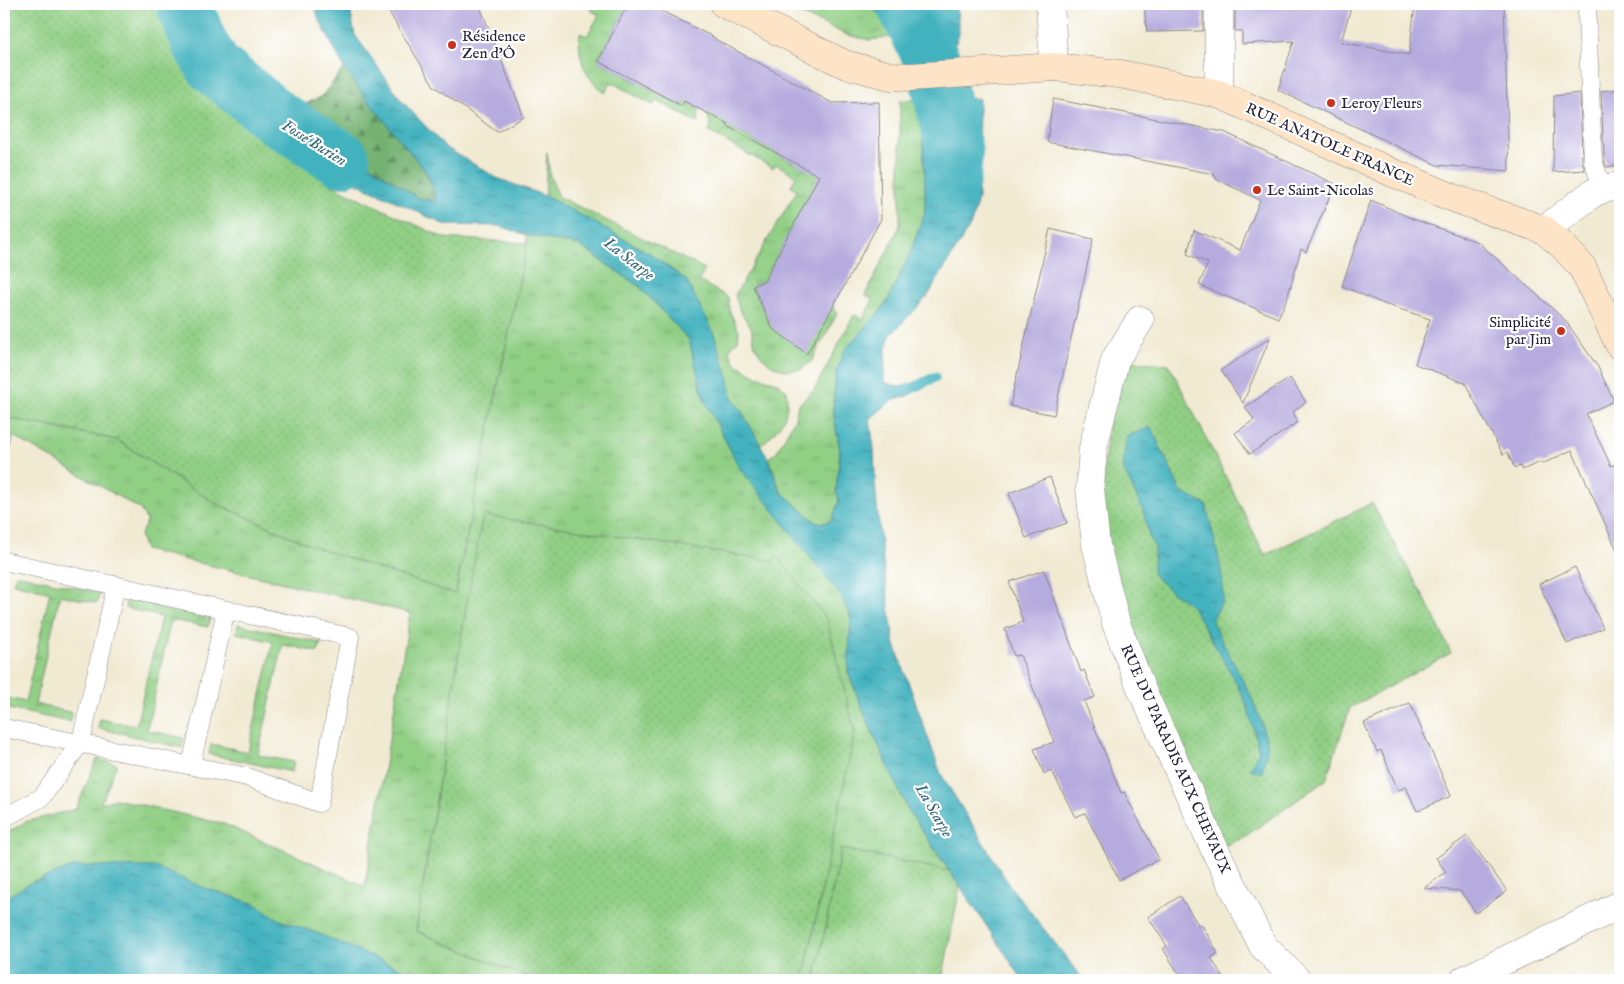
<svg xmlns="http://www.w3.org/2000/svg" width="1624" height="984" viewBox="0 0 1624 984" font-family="'IM FELL English',serif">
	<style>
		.grass { fill: url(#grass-tufts); stroke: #5a7860 }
		.forest { fill: url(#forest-firs); stroke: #4b6a56 }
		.garden { fill: url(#garden-dots); stroke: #5a7860 }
		.water { fill: url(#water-ripples); stroke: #326a7d }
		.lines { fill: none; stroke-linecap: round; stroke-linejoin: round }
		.stream { stroke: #43b2bf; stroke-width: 10 }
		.river { stroke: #43b2bf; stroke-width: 56 }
		.building { fill: #b6abde }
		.service-casing { stroke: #8a8687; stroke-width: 19 }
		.minor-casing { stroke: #8a8687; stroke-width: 29 }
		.tertiary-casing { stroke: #8a8687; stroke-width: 29 }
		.secondary-casing { stroke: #8a8687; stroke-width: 29 }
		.service { stroke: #fff; stroke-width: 18 }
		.minor { stroke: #fff; stroke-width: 28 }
		.tertiary { stroke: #fff; stroke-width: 28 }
		.secondary { stroke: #fee4c6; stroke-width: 28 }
		.poi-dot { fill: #c8321e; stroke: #fff; stroke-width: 2 }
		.labels { text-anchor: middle; stroke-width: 4.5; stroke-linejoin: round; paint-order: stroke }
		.poi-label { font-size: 15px; fill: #22223b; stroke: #fff; text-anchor: start }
		.street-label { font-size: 15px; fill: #22223b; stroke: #fff }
		.water-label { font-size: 16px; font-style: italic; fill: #316376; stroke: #fff }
	</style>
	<defs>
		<pattern id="grass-tufts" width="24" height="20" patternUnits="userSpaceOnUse" patternTransform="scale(1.25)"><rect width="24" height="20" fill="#91cf85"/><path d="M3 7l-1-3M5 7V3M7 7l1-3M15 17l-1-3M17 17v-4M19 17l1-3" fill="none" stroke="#7db174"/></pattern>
		<pattern id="forest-firs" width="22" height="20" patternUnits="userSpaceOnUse" patternTransform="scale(1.25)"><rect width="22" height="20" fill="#74b272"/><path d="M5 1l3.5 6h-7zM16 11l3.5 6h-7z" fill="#5f905f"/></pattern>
		<pattern id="garden-dots" width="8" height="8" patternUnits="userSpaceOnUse" patternTransform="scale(1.25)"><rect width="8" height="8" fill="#91cf85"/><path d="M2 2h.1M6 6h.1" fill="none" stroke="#7db174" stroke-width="1.8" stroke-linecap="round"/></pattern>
		<pattern id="water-ripples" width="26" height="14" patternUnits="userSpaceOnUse" patternTransform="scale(1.25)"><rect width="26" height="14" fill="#43b2bf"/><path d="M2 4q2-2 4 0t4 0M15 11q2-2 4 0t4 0" fill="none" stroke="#38909c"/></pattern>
	</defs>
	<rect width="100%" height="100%" fill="#fff"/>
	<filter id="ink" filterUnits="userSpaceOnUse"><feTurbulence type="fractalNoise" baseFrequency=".02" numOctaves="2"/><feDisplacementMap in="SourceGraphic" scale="10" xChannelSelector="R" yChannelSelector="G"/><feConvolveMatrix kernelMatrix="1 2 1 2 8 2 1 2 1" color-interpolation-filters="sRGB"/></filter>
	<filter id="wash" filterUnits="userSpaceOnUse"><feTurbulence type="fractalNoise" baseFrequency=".0096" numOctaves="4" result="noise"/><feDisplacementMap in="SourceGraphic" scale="20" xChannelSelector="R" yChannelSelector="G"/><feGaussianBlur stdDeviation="1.12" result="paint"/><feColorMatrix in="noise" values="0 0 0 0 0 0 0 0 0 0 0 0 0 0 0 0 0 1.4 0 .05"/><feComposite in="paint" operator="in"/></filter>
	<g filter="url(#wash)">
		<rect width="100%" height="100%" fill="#f1ead3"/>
		<path class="grass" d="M594,4H628L598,61L681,106L685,101L700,109L698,114L699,123L657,101L653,105L611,82L605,93C585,78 577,58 580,33L587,36L599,15L590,10Z
			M804,4H870L897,36L870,40L847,35L799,13Z
			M900,100H917L922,119L925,178V213L908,258L888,300L836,372L833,411L840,451L836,491L840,500L832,520L825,523L816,522L781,492L768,458L776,453L780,446L795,418L798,405L814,390L854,315L863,319L873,299L865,295L900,226Z
			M713,106L732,116L727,126L792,162L822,164V203L809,196L764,281L753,286L770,323L784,334L833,306L837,314L811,362L800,370H785L771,365L761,356L755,346L751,327L740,311L735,295L797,190L791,186L796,176L776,164L773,168L709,132L711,126L707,115Z
			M547,152L550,176L559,197L705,269L699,281L728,297L730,312L739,331L738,340L729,350L735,363L757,376L776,382L786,390C791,417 779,428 761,446L742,412L731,397L728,377L686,280L649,253L545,196Z
			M526,235L579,245L640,287L686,336L689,340L704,399L739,466L841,596L851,617L848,672L867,720L907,808L949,871L841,849L815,980H803L855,732L776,555L773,561L467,601L416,931L534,980H427L314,932L280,920L255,904L205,888L30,883L4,899V835L25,822L76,809L97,759L117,764L101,803L116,799L224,824L365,886L410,613L145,550L140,536L147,521L140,509L13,436L10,451L4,449V417L117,440L213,502L315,547L455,594L527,243Z
			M16,574L100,593L97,603L60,595L35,704L73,713L70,722L4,708V697L25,702L50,592L13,583Z
			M127,598L210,618L208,627L171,620L147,730L184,738L182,748L98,728L100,719L136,726L161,617L125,608Z
			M238,624L321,643L318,652L283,645L258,755L294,762L292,772L209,754L211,744L248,752L273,642L236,633Z"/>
		<path class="forest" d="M344,68L365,97L427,173L437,197L435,201L418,198L355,155L276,117L321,97Z"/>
		<path class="garden" d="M4,4H175L197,53L223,95L265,126L303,146L336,173L331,185L444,238L527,243L455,594L315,547L213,502L117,440L4,417Z
			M1115,360L1169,364L1265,555L1372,503L1432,612L1451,653L1350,708L1326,780L1243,838L1215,850L1096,545Z
			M483,515L773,561L776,555L827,620L855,732L803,980H534L416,931L467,601Z
			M841,849L949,871L960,887L942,980H815Z"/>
		<path class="water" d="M175,4H184L200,44L214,67L276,117L355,155L418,198L435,201L436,197L427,173L365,97L344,68L318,17L315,4H346L350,9L355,35L402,101L445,147L497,178L545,196L599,225L649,253L686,280L713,331L728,377L732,397L742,412L768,458L781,492L815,522L825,523L832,520L839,500L836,491L840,451L833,411L836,372L844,351L882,309L888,300L908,258L925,213V178L922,119L917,100L943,101L979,98L978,199L971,224L927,297L890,336L886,348L884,382L900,387L919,381L921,388L907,396L891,401L870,419L874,449L876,497L883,562L894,642L941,774L1010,886L1084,980H1023L907,808L867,720L848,672L851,617L841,596L739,467L704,399L689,340L640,287L579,245L526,235L500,226L445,225L336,173L303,146L265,126L223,95L197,53Z
			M870,4H956L959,31L956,43L901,45L897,36Z
			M1151,427L1181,492L1206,505C1211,528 1225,574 1223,597C1222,605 1214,614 1212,622L1250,694L1260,718L1268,746L1262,773L1250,769L1259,751L1247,705L1231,673L1192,606L1172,592L1152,574L1155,547L1150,540L1143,510L1122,467L1127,436Z
			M76,866L155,867L205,888L255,904L280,920L314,932L427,980H112L109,978L106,980H4V899L30,883Z"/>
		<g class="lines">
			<path class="stream" d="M909,390L935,377"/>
			<path class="river" d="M184,4L200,44L214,67L276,117L342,159
				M904,4L934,64L955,153L953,176"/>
		</g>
		<g id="blocks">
			<path class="building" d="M384,4H479L524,117L497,132L434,86Z
				M628,4H648L715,38V39L832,103L879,102L881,219L807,354L772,328L753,286L764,281L819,176L727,126L728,124L684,101L682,106L598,61Z
				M1144,4H1203V31L1147,32Z
				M1235,4H1352L1341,42L1409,55L1415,4L1435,6V4H1504L1509,171L1437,165L1278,90L1294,41L1242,44V31H1235Z
				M1620,89V165L1606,167L1604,159L1601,91Z
				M1580,93L1582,161L1585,170L1553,172L1554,96Z
				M1053,99L1224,132L1335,184L1306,252L1301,249L1287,299L1278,318L1199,285L1208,263L1187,254L1194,230L1240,250L1260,200L1216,179L1214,174L1047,142Z
				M1371,200L1413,219L1478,242L1565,320L1598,367L1614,401L1586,414L1611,466L1620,462V557L1572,450L1542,464L1541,462L1522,470L1520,466L1515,468L1507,452L1503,455L1465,383L1415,364L1430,319L1384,304L1342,286Z
				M1050,229L1093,239L1054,415L1010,406Z
				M1270,338L1243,403L1221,370Z
				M1290,378L1306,402L1293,412L1298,422L1250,454L1235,433L1254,420L1245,407Z
				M1050,477L1067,523L1026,538L1009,493Z
				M1575,567L1603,628L1567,644L1539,584Z
				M1044,570L1081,672L1084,670L1095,697L1084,701L1121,793L1124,792L1159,859L1119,880L1085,813L1075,817L1052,771L1044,774L1034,749L1054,742L1020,655L1014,656L1005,629L1023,622L1009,582Z
				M1410,703L1451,796L1417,811L1406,787L1398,790L1381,750L1377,752L1364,723Z
				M1467,836L1507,891L1476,913L1460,891L1424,888L1446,872L1436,858Z
				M1180,896L1199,926L1202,925L1218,953L1211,958L1225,980H1183L1163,949L1167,946L1148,917Z"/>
		</g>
	</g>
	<g filter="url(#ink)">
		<use href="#blocks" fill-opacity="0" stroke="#8a8687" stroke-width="1"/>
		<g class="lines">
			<defs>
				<path id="service" d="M1588,4L1587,15L1593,161L1603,189
					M4,561L350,637L319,803L247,777L4,728
					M191,765L226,610
					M4,818L42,797L81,742L116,585"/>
				<path id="minor" d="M1050,4L1054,67
					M1219,94V4
					M1140,320L1115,360L1093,448L1090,488L1096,545L1116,623L1141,688L1215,850L1263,946L1297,980
					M1464,980L1620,905"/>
				<path id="tertiary" d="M1544,230L1593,193L1603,189L1620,186"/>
				<path id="secondary" d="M724,4L844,64L890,76L911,77L1054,67L1120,74L1219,94L1391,172L1456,199L1544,230L1563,246L1582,267L1620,346"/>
			</defs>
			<use href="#service" class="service-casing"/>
			<use href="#minor" class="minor-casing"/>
			<use href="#tertiary" class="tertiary-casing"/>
			<use href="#secondary" class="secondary-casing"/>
			<use href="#service" class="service"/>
			<use href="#minor" class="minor"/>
			<use href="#tertiary" class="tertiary"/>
			<use href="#secondary" class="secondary"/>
		</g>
	</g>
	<g class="poi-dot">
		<circle cx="452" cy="45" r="5"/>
		<circle cx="1331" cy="103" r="5"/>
		<circle cx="1257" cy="190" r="5"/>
		<circle cx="1561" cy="331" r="5"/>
	</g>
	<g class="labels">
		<g class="poi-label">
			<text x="462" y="41">Résidence<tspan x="462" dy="17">Zen d'Ô</tspan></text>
			<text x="1341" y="108">Leroy Fleurs</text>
			<text x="1267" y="195">Le Saint-Nicolas</text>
			<text x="1551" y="327" text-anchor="end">Simplicité<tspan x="1551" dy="17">par Jim</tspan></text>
		</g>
		<g class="street-label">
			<text transform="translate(1330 144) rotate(24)" y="5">RUE ANATOLE FRANCE</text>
			<text transform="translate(1176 759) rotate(66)" y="5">RUE DU PARADIS AUX CHEVAUX</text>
		</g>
		<g class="water-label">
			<text transform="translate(315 142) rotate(32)" y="6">Fossé Burien</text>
			<text transform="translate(630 258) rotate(38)" y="6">La Scarpe</text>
			<text transform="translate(935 810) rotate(60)" y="6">La Scarpe</text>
		</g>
	</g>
	<rect width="1624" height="984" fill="none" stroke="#fff" stroke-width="20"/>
</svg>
